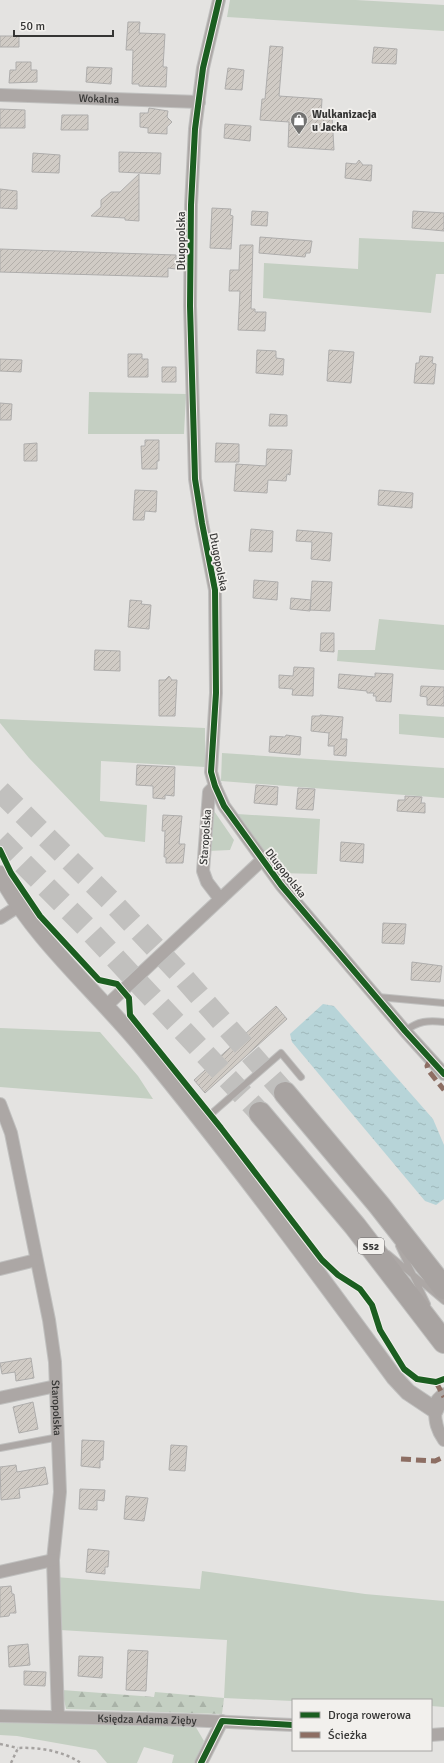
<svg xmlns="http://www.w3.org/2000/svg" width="444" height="1763" viewBox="0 0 444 1763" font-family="Signika,sans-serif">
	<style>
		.grass { fill: #c4cfc2 }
		.forest { fill: url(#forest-firs) }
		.water { fill: url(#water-ripples) }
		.building { fill: url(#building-hatch); stroke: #aeadac }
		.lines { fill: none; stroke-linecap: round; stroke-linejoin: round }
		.motorway-tunnel { stroke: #c1c0be; stroke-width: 22; stroke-dasharray: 22 11; stroke-linecap: butt }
		.service-casing { stroke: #c0c0bf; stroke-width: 8 }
		.minor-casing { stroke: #c0c0bf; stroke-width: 14 }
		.tertiary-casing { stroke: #c0c0bf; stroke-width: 18 }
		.motorway-casing { stroke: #c0c0bf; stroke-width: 24 }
		.path { stroke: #a5a2a0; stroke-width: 2.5; stroke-dasharray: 3 3; stroke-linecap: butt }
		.service { stroke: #aca7a5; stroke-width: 6 }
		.minor { stroke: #aca7a5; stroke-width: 12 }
		.tertiary { stroke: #aca7a5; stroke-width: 16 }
		.motorway { stroke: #a8a3a1; stroke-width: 22 }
		.quiet { stroke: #8d6e63; stroke-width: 5; stroke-dasharray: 10 5; stroke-linecap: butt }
		.cycleway-casing { stroke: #f2f0ed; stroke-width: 8 }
		.cycleway { stroke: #1b5e20; stroke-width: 6 }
		.labels { text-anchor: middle; stroke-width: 3.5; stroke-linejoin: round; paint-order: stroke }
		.shield { fill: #f2f0ed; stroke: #6e6d6c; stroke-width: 1 }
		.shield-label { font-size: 10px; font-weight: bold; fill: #353534 }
		.street-label { font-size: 11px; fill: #353534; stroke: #f2f0ed }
		.poi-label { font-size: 11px; font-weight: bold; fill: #353534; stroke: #f2f0ed; text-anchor: start }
	</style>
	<defs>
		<pattern id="forest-firs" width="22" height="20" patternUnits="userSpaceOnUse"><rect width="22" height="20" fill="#c4cfc2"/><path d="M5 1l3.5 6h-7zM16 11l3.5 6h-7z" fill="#a9b2a7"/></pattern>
		<pattern id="water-ripples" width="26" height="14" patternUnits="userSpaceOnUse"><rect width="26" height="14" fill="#b7d4d8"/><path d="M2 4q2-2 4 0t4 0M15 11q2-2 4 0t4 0" fill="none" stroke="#9eb7ba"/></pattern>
		<pattern id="building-hatch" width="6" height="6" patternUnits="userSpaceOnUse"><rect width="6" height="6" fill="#d0cbc5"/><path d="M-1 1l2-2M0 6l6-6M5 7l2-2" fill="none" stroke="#b3afaa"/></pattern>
	</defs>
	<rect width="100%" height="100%" fill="#e4e3e1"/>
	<path class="grass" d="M230,0H356L444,5V31L227,17Z
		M359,238L444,242V274H436L431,313L263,298L264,263L358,269Z
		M89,392L186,394L184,434H88Z
		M379,619L444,625V670L337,661L338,650H375Z
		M399,714L444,717V738L399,734Z
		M0,719L205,728V767L101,761L100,801L147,805L145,842L105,837L29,758L0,723Z
		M222,753L444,768V798L221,781Z
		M214,811L234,840L230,850L208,851Z
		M237,814L320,819L317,874L278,873Z
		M0,1028L100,1032L138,1076L153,1099L0,1087Z
		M202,1571L365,1594L444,1601V1707L431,1706V1700L293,1701L224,1698L227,1640L60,1630L56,1577L200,1589Z
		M0,1723L194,1724L204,1741L194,1763H172L174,1755L144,1747L137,1763H107L96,1750L17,1736L0,1735Z"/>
	<path class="forest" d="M62,1690L154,1697L155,1692L224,1698L222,1714L66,1709Z"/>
	<path class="water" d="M323,1004L334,1006L433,1119L444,1145V1199L436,1205L425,1201L292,1042L290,1034Z"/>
	<path class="building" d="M128,22H140L139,33L165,34L163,67H167L166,87L139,86V84H132L133,50H126Z
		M0,36H19V47H0Z
		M270,46L283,47L279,96L322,99L321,116H332L334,150L288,147L289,122L260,120L262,99H265Z
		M374,47L397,49L396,64L372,63Z
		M16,62H31V70H37V82L9,83L10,70H16Z
		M87,67L112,68L111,84L86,82Z
		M228,68L244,70L242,90L225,89Z
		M149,108L168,111L167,117L172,122L167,127V134L148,133V128L140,127V113H148Z
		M0,109L25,110V128H0Z
		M62,115H88V130H61Z
		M225,124L251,126L250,141L224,138Z
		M119,152L161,153L160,174L119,172Z
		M33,153L60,155L59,173L32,172Z
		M359,160L363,165H372L371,181L345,178L346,163L356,164Z
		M139,174V221L125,220V218L91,216L101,207V200L111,192H120Z
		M0,189L17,191V209L0,208Z
		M212,208L231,209L230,215L233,216L231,249L210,248Z
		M252,211L268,212L267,226L251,225Z
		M413,211L444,213V231L412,228Z
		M260,237L312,241L310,253H306L305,257L259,253Z
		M240,245H253L251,309H255V312H266L265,331L238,330L240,291H229L230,270H239Z
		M0,249L176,255V269L168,268V277L0,272Z
		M257,350L276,351V358L284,359L283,375L256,373Z
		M329,350L354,352L351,383L327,381Z
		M128,354H142V359H148V377H128Z
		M420,356L433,357L432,363L436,364L434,384L414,383L416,363H419Z
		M0,359L22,360L21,372L0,371Z
		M162,367H176V382H162Z
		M0,403L12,404L11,420H0Z
		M270,414L287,415V426H269Z
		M145,440H159V461H157V469H142L141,446H145Z
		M37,443V461H24V444Z
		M216,443L239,444V462H215Z
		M267,449L292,450L290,475L287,474L286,481L268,480L267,493L234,491L236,464L266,466Z
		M135,490L157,491L156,512L145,511L144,520H133Z
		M379,490L413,493L412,508L378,505Z
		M251,529L273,531L272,552L249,551Z
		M297,530L332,533L330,561L311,559L312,542L296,541Z
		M254,580L278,582L277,600L253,598Z
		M312,581L332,582L330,611L310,610Z
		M291,598L311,600L310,611L290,609Z
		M130,600L142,601L141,604L151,605L149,629L128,627Z
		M321,633H334V652L320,651Z
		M95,650L120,651V671L94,670Z
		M294,667L314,668L313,696L292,695L293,689L279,688V675L293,676Z
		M375,673L393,674L391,702L376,701V696H373L374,693H367V691L338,688L339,674L375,677Z
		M169,676L172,680H177L175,716H159V680H165Z
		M421,686L444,687V706L427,705V697L420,696Z
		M320,715L343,717L341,739H347L346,756L334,755V746H328L329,733L311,731L312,716H320Z
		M286,735L301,737L300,755L269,752L270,736L285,737Z
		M137,765L175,767L174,796L165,795V799L153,798V786L136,785Z
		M256,785L278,787L277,805L254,803Z
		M298,788L315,789L313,810L296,809Z
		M405,796L422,797L421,803H425V813L397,811L398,800H405Z
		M163,815L182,816L179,844H185L183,863H166V857H164L165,831H162Z
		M341,842L364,844L363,863L340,861Z
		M383,923L406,924L404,944L382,943Z
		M412,962L442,966L440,982L411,980Z
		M276,1006L287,1019L205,1093L194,1080Z
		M31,1358L34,1378L16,1381L15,1372L2,1374L0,1363Z
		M33,1402L38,1429L19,1433L13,1407Z
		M82,1440L104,1441L103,1460H100V1468L81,1466Z
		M171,1445L187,1446L185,1471L169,1470Z
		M16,1465L17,1472L45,1467L48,1484L19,1489L20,1498L1,1500L0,1467Z
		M80,1489L105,1490L104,1501L97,1500V1510L79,1509Z
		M126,1496L148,1498L144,1521L124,1519Z
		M88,1549L109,1551L108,1567H105V1574L86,1572Z
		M11,1586L12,1594H14L16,1613H10L9,1616L0,1617V1587Z
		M28,1644L30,1665L9,1667L8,1646Z
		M128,1650L148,1651L146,1691L126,1690Z
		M79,1656L103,1657L102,1678L78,1676Z
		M24,1671L46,1672L45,1686L24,1685Z"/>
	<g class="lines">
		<path class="motorway-tunnel" d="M0,791L114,904L182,976L285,1093
			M0,840L89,930L260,1113"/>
		<defs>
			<path id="service" d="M378,997L444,1003
				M405,1031C418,1021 428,1020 444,1022
				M203,1121L281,1053L301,1077
				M399,1246L427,1304
				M388,1254L444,1301
				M0,1448L59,1437"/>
			<g id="minor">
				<path d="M219,0L203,68L195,129L191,205L190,306L195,479L202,523L215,590L216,693L211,772L215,786L224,806L281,885L405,1031L444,1074"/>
				<path id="s1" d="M0,95L199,102"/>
				<path d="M215,786L209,792L203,871L207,882L220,899"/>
				<path d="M0,918L19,906"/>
				<path d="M106,1006L262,860"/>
				<path id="s2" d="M0,1104L11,1133L49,1320L55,1362L60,1492L53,1560L58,1717"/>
				<path d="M0,1269L36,1260"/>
				<path d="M0,1398L56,1386"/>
				<path d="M435,1410C435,1422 437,1430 444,1440"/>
				<path d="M0,1572L53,1560"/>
				<path id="s3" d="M0,1716L186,1720L293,1725"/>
				<path d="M431,1735L444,1734"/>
				<path d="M201,1763L222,1721"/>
			</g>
			<path id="tertiary" d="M0,874C34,939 96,991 142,1047C230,1154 312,1265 394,1377L408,1392L435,1410L439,1401L444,1396"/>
			<path id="motorway" d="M285,1093L379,1205L444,1288
				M260,1113L355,1226L444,1342"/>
		</defs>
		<use href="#service" class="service-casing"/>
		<use href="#minor" class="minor-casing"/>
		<use href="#tertiary" class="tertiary-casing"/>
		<use href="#motorway" class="motorway-casing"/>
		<path class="path" d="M0,1744L18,1748
			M11,1763L18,1748C39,1747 63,1751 81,1763"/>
		<use href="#service" class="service"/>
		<use href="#minor" class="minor"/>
		<use href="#tertiary" class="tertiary"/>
		<use href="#motorway" class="motorway"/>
		<path class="quiet" d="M431,1059L427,1066L428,1070L444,1090
			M436,1382L444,1397
			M401,1459L435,1461L444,1457"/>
		<defs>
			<path id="cycleway" d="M219,0L203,68L195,129L191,205L190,306L195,479L202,523L215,590L216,693L211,772L215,786L224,806L281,885L405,1031L444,1074
				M0,850L11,873L40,916L99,980L117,984L129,998L130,1015L221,1128L322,1260L338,1275L360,1289L372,1305L380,1330L404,1369L417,1379L436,1382L444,1379
				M201,1763L222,1721L293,1725"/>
		</defs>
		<use href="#cycleway" class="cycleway-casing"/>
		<use href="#cycleway" class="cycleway"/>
	</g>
	<defs>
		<symbol id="shop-pin" viewBox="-11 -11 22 30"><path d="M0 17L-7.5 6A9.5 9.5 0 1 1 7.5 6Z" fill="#727271" stroke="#f2f0ed"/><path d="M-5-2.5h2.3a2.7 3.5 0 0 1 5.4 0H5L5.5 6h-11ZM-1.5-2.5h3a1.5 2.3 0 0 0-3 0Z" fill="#fff"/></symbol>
	</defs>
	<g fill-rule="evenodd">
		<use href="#shop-pin" x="289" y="110" width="20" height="27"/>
	</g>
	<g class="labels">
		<rect class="shield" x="358" y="1238" width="26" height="16" rx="3"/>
		<g class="shield-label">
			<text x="371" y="1250">S52</text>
		</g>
		<g class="street-label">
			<text dy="4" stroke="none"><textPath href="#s1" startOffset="99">Wokalna</textPath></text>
			<text transform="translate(181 241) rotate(-90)" y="4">Długopolska</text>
			<text transform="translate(219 562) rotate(79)" y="4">Długopolska</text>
			<text transform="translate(205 837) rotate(-86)" y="4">Staropolska</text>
			<text transform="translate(286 873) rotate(52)" y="4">Długopolska</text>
			<text dy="4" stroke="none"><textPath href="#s2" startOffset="310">Staropolska</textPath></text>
			<text dy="4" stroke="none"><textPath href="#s3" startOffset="147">Księdza Adama Zięby</textPath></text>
		</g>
		<g class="poi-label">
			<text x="312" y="118">Wulkanizacja<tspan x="312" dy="13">u Jacka</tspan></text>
		</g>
	</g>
	<rect x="292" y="1699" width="140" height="52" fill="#f2f0ed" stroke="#a6a5a3"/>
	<rect x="300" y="1712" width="20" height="6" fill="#1b5e20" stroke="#a6a5a3"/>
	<text x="328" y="1719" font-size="12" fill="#353534">Droga rowerowa</text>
	<rect x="300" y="1732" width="20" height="6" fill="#8d6e63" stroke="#a6a5a3"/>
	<text x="328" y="1739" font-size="12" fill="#353534">Ścieżka</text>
	<path d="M14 30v6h99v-6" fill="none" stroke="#353534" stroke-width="2"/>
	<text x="20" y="30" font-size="12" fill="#353534" stroke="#f2f0ed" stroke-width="3" paint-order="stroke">50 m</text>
</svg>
